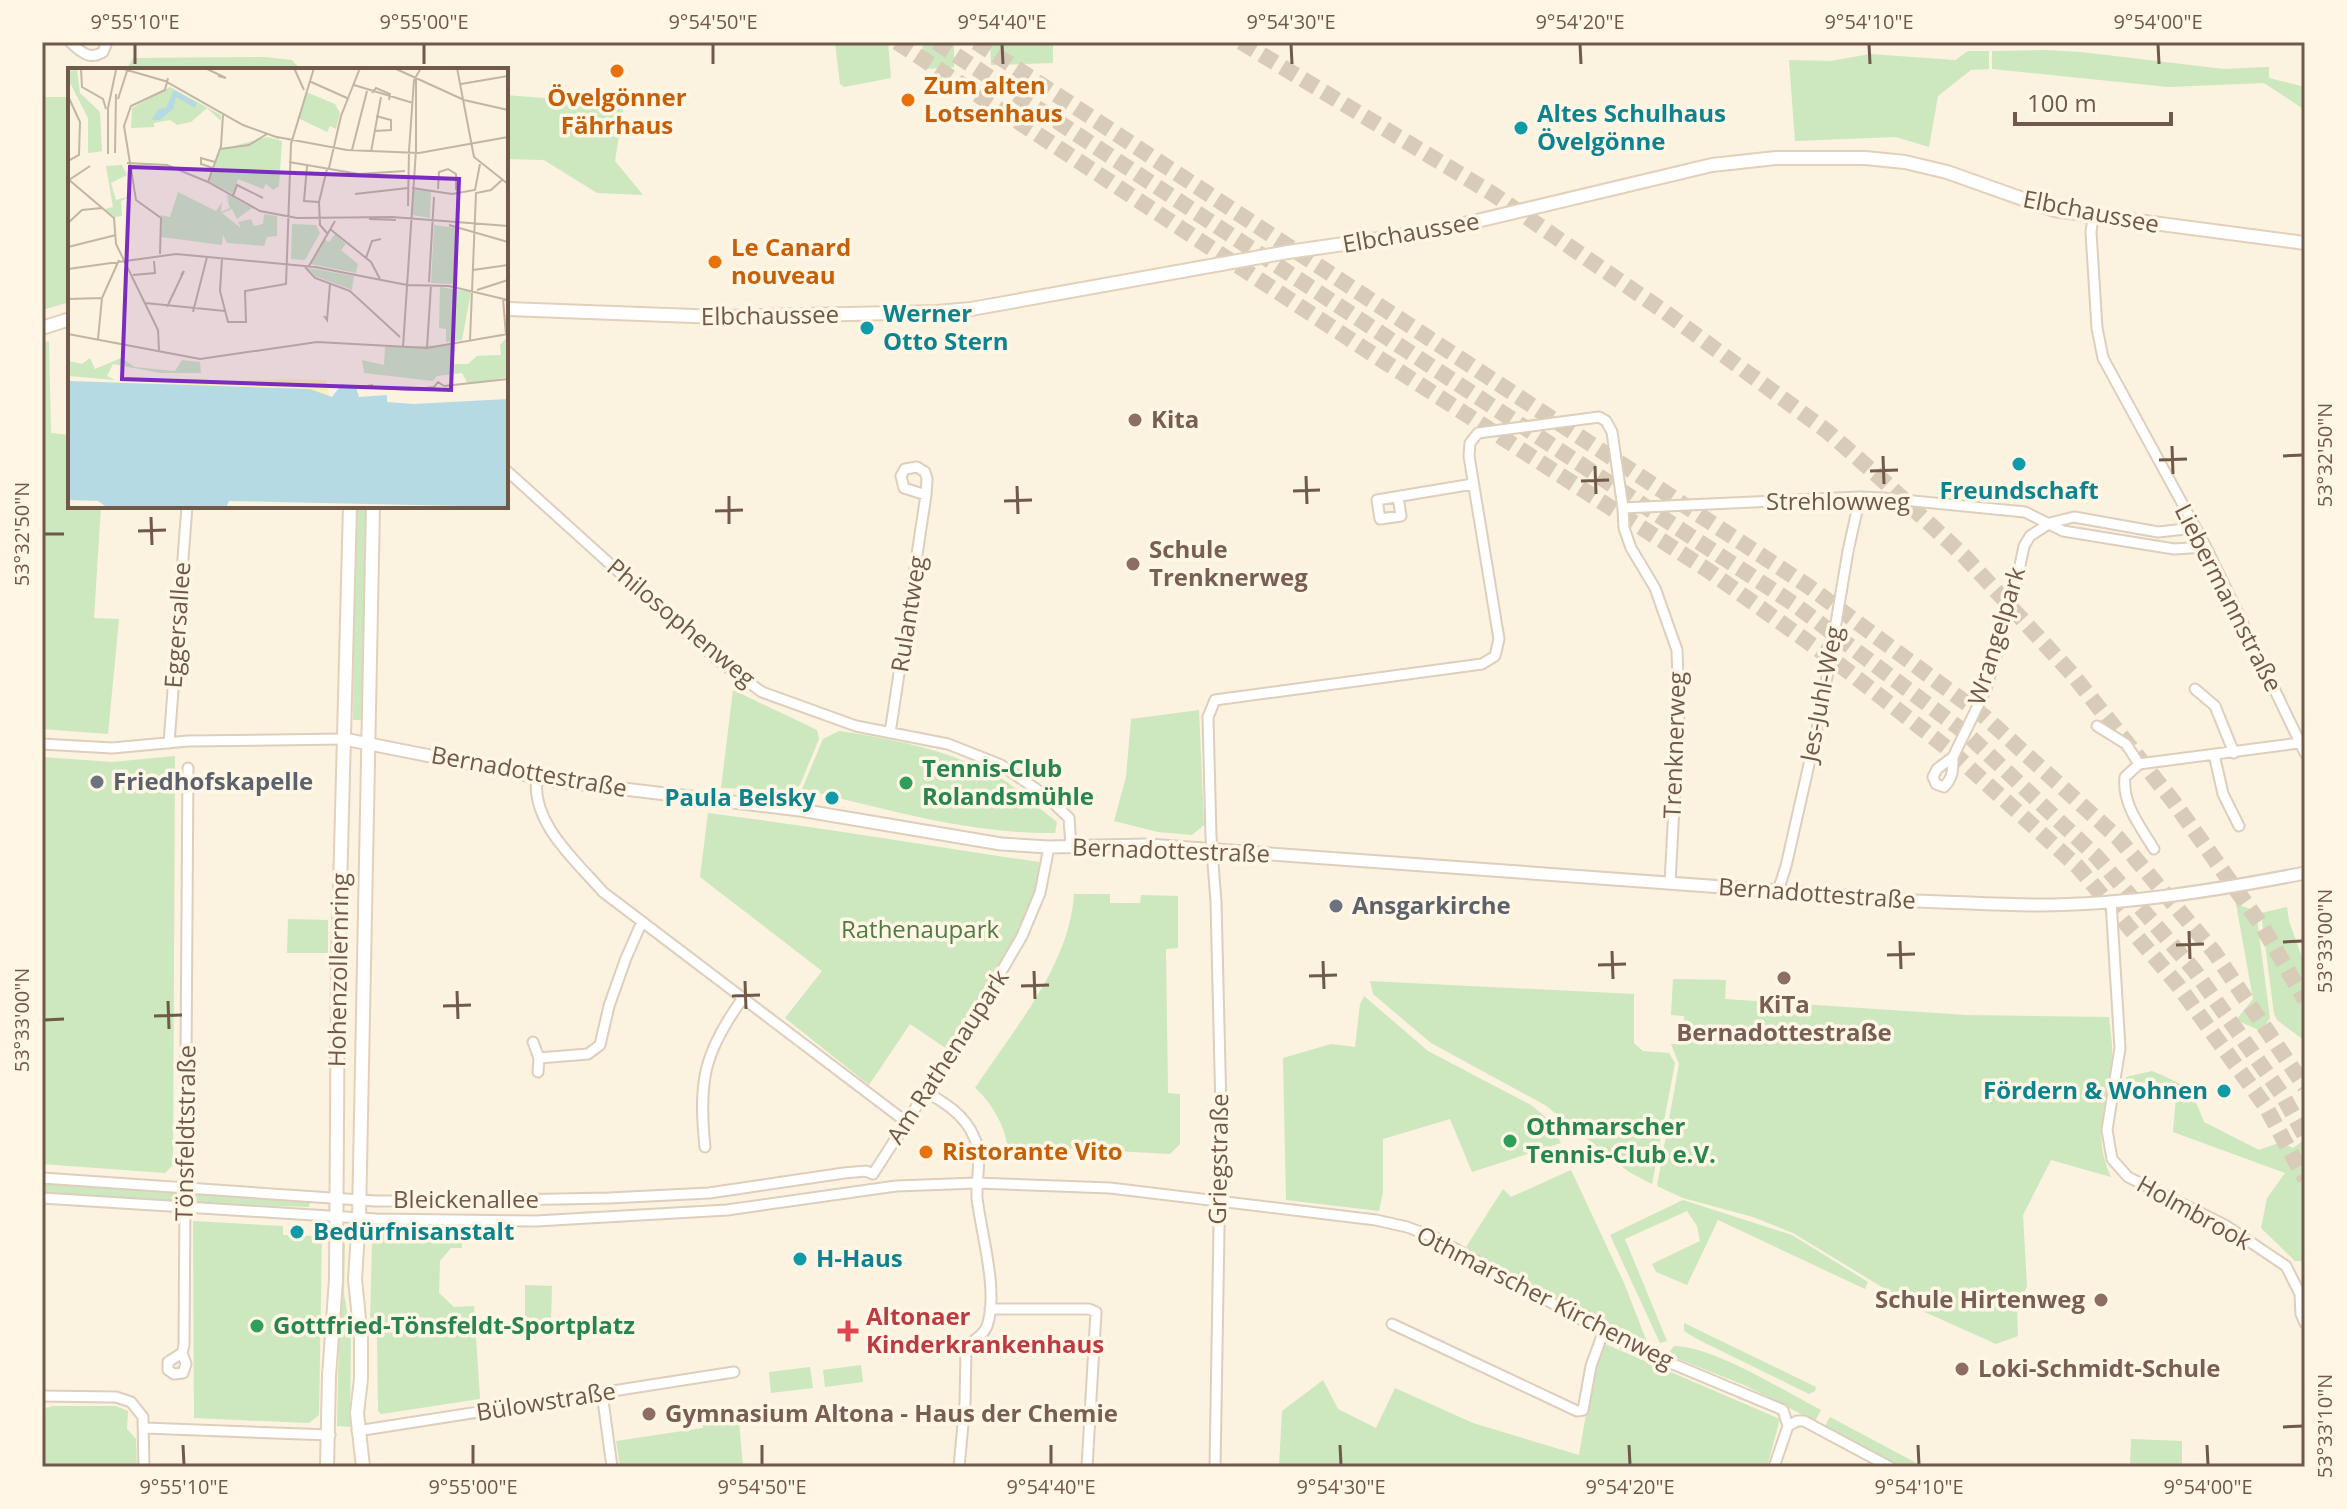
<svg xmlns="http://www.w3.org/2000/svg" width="2347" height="1509" viewBox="0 0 2347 1509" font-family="'Open Sans',sans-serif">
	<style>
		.green { fill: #cde7bf }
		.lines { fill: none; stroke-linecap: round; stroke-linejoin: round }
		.motorway-tunnel { stroke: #d8ccb9; stroke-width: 16; stroke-dasharray: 16 8; stroke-linecap: butt }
		.minor-casing { stroke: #decebc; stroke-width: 13 }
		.tertiary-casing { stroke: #decebc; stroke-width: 15 }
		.secondary-casing { stroke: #e3d0ba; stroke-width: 16 }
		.minor { stroke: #fff; stroke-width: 9 }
		.tertiary { stroke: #fff; stroke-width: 11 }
		.secondary { stroke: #fff; stroke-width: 12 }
		.ticks { fill: none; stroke: #705948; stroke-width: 3 }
		.food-dot { fill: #e8710a; stroke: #fff6e5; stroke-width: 3 }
		.culture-dot { fill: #0f9aa8; stroke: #fff6e5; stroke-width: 3 }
		.education-dot { fill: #8d6e63; stroke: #fff6e5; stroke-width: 3 }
		.worship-dot { fill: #6b7280; stroke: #fff6e5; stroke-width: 3 }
		.leisure-dot { fill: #2e9e5b; stroke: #fff6e5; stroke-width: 3 }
		.health-dot { fill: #e0444e; stroke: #fff6e5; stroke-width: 3 }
		.labels { text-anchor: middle; stroke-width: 7; stroke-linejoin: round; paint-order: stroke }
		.food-label { font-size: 24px; font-weight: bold; fill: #c56008; stroke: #fff6e5; text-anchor: start }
		.culture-label { font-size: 24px; font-weight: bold; fill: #0d838f; stroke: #fff6e5; text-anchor: start }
		.street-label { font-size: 24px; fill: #705948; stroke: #fff6e5 }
		.education-label { font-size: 24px; font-weight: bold; fill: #785e54; stroke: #fff6e5; text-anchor: start }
		.leisure-label { font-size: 24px; font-weight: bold; fill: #27864d; stroke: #fff6e5; text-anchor: start }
		.worship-label { font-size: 24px; font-weight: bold; fill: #5b616d; stroke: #fff6e5; text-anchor: start }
		.park-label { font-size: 24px; fill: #517b43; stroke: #fff6e5 }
		.health-label { font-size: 24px; font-weight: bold; fill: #be3a42; stroke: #fff6e5; text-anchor: start }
		.inset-river { fill: none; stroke: #b5dae3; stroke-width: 4 }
		.inset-road { fill: none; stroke: #c3b5a3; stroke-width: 2 }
		.view { fill: #7b2cbf; fill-opacity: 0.15; stroke: #7b2cbf; stroke-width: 4 }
		.inset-edge { fill: none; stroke: #705948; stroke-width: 4 }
		.neatline { fill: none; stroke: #705948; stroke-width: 3 }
		.ticks-label { font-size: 20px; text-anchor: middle; fill: #705948 }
	</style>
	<rect width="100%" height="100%" fill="#fbf2df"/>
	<path class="green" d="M835,42H888L891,78L844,87L840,84Z
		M922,42H954V67L925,69Z
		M990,43L1053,45V63L991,65Z
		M2044,50L2081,52L2224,69L2269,67V78L2305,87V110L2264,83L2168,87L1992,69V51Z
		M1968,51H1989V69L1971,70L1938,96L1929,147L1896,137L1795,141L1789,60L1831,61L1870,54L1955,60Z
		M264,57L292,60L301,70H126L133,58Z
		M506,95L624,104L615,161L643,195L597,193L544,160L506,159Z
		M42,97H70V302L42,310Z
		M49,341L51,433L70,435V506H101L94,618L119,619L108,734L42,729V343Z
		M355,506H368L362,720H353Z
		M733,690L817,730L819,739L800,785L793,790L721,788Z
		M1199,710L1204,825L1192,835L1158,832L1114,821L1126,777L1131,719Z
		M839,731C893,739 950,750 999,777C1019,789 1038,808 1057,822L1055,833C969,834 886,809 802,789L823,739Z
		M175,756L173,1165L165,1173L42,1164V757L112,762Z
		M708,813C819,827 929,846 1039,862L1036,891L1016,939L947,1049L910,1024L869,1085L785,1018L822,971L700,877Z
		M1074,894H1110V903H1140L1141,895L1178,896V948L1166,949L1168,1093L1180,1094V1144L1170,1154L1007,1145C1006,1127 989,1099 975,1088C1013,1030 1070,965 1074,894Z
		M2236,904L2256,911L2270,1018L2261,1031L2236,1020L2253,999Z
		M2287,907L2289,921L2305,966V1041L2277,1020L2274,1014L2261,913Z
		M288,919L328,920V953H287Z
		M1673,979L1726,980L1725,999L1966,1015L2109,1017C2110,1030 2113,1043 2112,1055C2111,1102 2089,1129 2111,1177L2051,1160L2023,1215L2027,1286L2017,1310L2018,1336L1996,1344L1918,1309L1793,1233L1753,1217L1683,1198L1657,1186L1679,1064L1671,1044H1683L1684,1016L1671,1015Z
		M1370,981L1634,994V1043L1643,1051L1669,1053L1675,1063L1652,1184L1629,1172L1545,1105L1431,1043L1373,994Z
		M1364,996L1428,1051L1531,1105L1548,1119L1561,1143L1472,1172L1450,1119L1383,1139V1192L1379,1211L1286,1200L1283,1058L1331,1044L1355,1047L1360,1004Z
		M2152,1071C2185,1085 2192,1088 2204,1122L2259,1150L2281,1142L2293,1148L2305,1139V1261H2295L2261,1228L2267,1198L2285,1173L2173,1132L2177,1085L2126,1081V1077Z
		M1571,1170L1624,1283L1647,1342L1641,1345L1599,1325L1466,1247L1503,1189L1511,1197Z
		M42,1182L177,1193L176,1203L42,1195Z
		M196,1194L310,1202L309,1207L191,1203V1197Z
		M1683,1200L1792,1235L1868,1282L1865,1289L1718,1220L1687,1285L1656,1272L1652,1264L1700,1241L1697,1226L1687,1211L1625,1239L1667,1341L1660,1343L1610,1235Z
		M193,1221L283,1226V1235L322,1236L319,1415L309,1423L194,1418Z
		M383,1230L461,1232L462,1248H451L440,1261L439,1293L454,1307L474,1306L480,1399L381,1414L378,1411L377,1334L370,1326L372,1240Z
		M341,1244H345L344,1294L351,1335L350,1427L337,1426Z
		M525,1285L552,1286L551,1320H525Z
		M1684,1323L1816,1387L1815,1391L1809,1394L1697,1339L1684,1331Z
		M1603,1343L1780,1419L1767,1467H1279L1282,1411L1323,1380L1338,1409L1376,1428L1395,1388L1473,1423L1579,1455L1594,1367Z
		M1674,1346C1713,1346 1784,1391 1821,1410L1815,1421L1744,1385L1671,1356L1670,1351Z
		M861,1365L863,1382L825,1387L823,1370Z
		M810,1367L813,1388L771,1393L769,1372Z
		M53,1406H116L128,1411L127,1429L136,1439L137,1467H42V1409Z
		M738,1409L743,1467H620L616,1441L703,1428L701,1414Z
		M1830,1417L1924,1467H1903L1825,1426Z
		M2131,1439L2182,1441V1467H2130Z"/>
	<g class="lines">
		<path class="motorway-tunnel" d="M897,42L1371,353L1709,571L1836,662L1952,752L2078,867L2177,984L2266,1107L2305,1179
			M936,42L1794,604L1967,734L2097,857L2194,970L2283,1096L2305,1136
			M976,42L1808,586L1985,717L2118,838L2214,952L2305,1087
			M1241,42L1493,194L1665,312L1828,432L1887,484L1965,557L2073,675L2173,801L2262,926L2305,1000"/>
		<defs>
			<path id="minor" d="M70,42C80,51 89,61 103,52L107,42
				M2093,217L2091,232L2097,328L2103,358L2206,547L2305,753
				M506,470L683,630L719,661L762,692L856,726L948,744L986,759L1001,765L1045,795L1069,818L1071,846
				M1398,497L1401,516L1380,519L1377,500L1473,484
				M1623,508L1860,497L1883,498L2025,512L2063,531L2174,549L2206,547
				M2195,689L2215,706L2234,753
				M2097,726L2126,744L2139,764
				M890,733L926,495L927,479L925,472L917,467L905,469L901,476L904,488L926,495
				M169,743L187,506
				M42,744L112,748L188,741L344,739
				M2214,754L2223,794L2239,826
				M1953,757C1953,769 1953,778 1944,787L1936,784L1933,777L1937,769L1953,757L1986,689L2013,599L2024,546L2030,536L2050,523L2074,517L2158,532L2195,528
				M537,777C530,822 576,861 603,892L905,1121
				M2154,849C2140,826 2122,804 2125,777L2139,764L2299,743
				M1778,891L1786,866L1822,707L1848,551L1860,497
				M2111,901L2120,1048L2107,1130L2112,1159L2128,1177L2225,1225L2286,1266L2300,1294L2301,1314L2305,1323
				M533,1042L539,1058L538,1072
				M539,1058L588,1054L600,1045L609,1006L626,958L641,924
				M925,1091C945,1103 965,1115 974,1137C983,1155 976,1178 977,1198C981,1233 999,1292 987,1326C983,1337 972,1340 966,1348L965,1403L959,1467
				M705,1147C698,1081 704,1052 743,998
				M873,1174L983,1003L1022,936L1040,893L1049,847
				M42,1178L375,1201H464L609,1198L709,1193L844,1173L866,1171L873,1174
				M42,1198L376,1219L536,1221L727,1210L896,1186L977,1183L1110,1188L1376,1220L1407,1227L1434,1237L1625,1344L1783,1410L1788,1426L1774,1467
				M990,1309H1089L1096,1312L1087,1467
				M1392,1324L1577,1411L1583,1410L1591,1366L1603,1333
				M182,1353L168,1362V1370L174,1374L183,1373L186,1364L182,1353L184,1345L188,768
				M602,1393L612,1467
				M42,1396L116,1397L131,1402L143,1417L144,1467
				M1788,1426L1797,1421H1804L1890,1467
				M144,1428L330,1435
				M357,1431L734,1372
				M1215,1467L1221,1110L1216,902L1211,837L1208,717L1215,700L1482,664L1495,656L1499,639L1469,456L1470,443L1478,433L1599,417L1606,421L1612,432L1623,508L1624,528L1631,548L1655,588L1677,650L1679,712L1670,883"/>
			<path id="tertiary" d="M344,739L557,781L800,810L1001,844L1049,847L1148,845L1915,901C1956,902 1997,905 2038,905C2127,905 2217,890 2305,873"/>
			<path id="secondary" d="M506,309L720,317L937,312L971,309L1288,252L1435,231L1712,165L1776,158H1865L1905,162L1947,172L2054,210L2305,243
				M42,328L70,319
				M327,1467L329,1376L336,1280L338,966L350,506
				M363,1467L357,1413L361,1379V1339L355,1279L359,1218L373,506"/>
		</defs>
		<use href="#minor" class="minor-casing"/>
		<use href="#tertiary" class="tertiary-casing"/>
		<use href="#secondary" class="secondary-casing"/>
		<use href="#minor" class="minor"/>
		<use href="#tertiary" class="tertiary"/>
		<use href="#secondary" class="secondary"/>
	</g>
	<path class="ticks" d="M135,44V64M424,44V64M713,44V64M1002,44L1003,64M1291,44L1292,64M1580,44L1581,64M1869,44L1870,64M2158,44L2159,64M2172,446L2173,474M1883,456L1884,484M2283,456L2303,455M2159,460L2187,459M1595,466L1596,494M1870,471L1898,470M1306,476L1307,504M1581,481L1609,480M1017,486L1018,514M1293,491L1320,490M729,496V524M1004,501L1032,500M715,511L743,510M151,517L152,545M138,531L166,530M44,534H64M2189,931L2190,959M1900,941L1901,969M2283,942L2303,941M2176,945L2204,944M1612,951L1613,979M1887,955L1915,954M1323,961L1324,989M1598,965L1626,964M1034,971L1035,999M1309,976L1337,975M745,981L746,1009M1021,986L1049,985M457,991L458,1019M732,996L760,995M168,1001L169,1029M443,1006L471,1005M154,1016L182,1015M44,1020L64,1019M2283,1427L2303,1426M183,1445L184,1465M473,1445V1465M762,1445V1465M1051,1445V1465M1340,1445L1341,1465M1629,1445L1630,1465M1918,1445L1919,1465M2207,1445L2208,1465"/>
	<g class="food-dot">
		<circle cx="617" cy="71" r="8"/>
		<circle cx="908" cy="100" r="8"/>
		<circle cx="715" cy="262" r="8"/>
		<circle cx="926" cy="1152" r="8"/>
	</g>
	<g class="culture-dot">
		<circle cx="1521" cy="128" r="8"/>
		<circle cx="867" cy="328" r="8"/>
		<circle cx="2019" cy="464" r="8"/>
		<circle cx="832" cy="798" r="8"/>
		<circle cx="2224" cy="1091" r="8"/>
		<circle cx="297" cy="1232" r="8"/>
		<circle cx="800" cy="1259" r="8"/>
	</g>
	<g class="education-dot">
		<circle cx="1135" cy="420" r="8"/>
		<circle cx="1133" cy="564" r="8"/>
		<circle cx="1784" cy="978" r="8"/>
		<circle cx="2101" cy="1300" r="8"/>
		<circle cx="1962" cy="1369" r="8"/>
		<circle cx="649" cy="1414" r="8"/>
	</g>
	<g class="worship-dot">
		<circle cx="97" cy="782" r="8"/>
		<circle cx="1336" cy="906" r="8"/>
	</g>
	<g class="leisure-dot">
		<circle cx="906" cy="783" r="8"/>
		<circle cx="1510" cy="1141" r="8"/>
		<circle cx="257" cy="1326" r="8"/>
	</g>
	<path class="health-dot" d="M844 1319h8v8h8v8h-8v8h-8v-8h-8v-8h8z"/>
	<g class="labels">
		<g class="food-label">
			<text x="924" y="94">Zum alten<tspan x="924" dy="28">Lotsenhaus</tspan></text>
			<text x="617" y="106" text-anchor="middle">Övelgönner<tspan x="617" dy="28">Fährhaus</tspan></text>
			<text x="731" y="256">Le Canard<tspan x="731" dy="28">nouveau</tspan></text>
			<text x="942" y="1160">Ristorante Vito</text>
		</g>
		<g class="culture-label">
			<text x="1537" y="122">Altes Schulhaus<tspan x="1537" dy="28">Övelgönne</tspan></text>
			<text x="883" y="322">Werner<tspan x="883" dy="28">Otto Stern</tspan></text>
			<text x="2019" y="499" text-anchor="middle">Freundschaft</text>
			<text x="816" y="806" text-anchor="end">Paula Belsky</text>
			<text x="2208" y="1099" text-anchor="end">Fördern &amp; Wohnen</text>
			<text x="313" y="1240">Bedürfnisanstalt</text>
			<text x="816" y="1267">H-Haus</text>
		</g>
		<g class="street-label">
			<text transform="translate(2091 212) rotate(11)" y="8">Elbchaussee</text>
			<text transform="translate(1411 233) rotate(-10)" y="8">Elbchaussee</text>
			<text transform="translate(770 316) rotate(-1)" y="8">Elbchaussee</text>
			<text x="1838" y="510">Strehlowweg</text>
			<text transform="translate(2228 598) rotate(63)" y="8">Liebermannstraße</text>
			<text transform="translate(909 614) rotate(-81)" y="8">Rulantweg</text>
			<text transform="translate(681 623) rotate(40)" y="8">Philosophenweg</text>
			<text transform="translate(178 625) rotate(-86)" y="8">Eggersallee</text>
			<text transform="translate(1997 636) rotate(-73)" y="8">Wrangelpark</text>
			<text transform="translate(1822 694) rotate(-79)" y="8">Jes-Juhl-Weg</text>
			<text transform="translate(1675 745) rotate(-88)" y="8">Trenknerweg</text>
			<text transform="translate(529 772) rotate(10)" y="8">Bernadottestraße</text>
			<text transform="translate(1171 851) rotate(2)" y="8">Bernadottestraße</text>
			<text transform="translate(1817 894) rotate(4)" y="8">Bernadottestraße</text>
			<text transform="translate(339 970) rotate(-89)" y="8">Hohenzollernring</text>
			<text transform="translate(948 1057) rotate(-57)" y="8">Am Rathenaupark</text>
			<text transform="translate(186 1133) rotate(-89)" y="8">Tönsfeldtstraße</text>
			<text transform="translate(1219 1159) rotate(-89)" y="8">Griegstraße</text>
			<text x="466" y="1208">Bleickenallee</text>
			<text transform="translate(2194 1213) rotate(29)" y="8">Holmbrook</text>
			<text transform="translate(1545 1298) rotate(27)" y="8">Othmarscher Kirchenweg</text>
			<text transform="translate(546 1402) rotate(-9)" y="8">Bülowstraße</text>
		</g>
		<g class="education-label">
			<text x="1151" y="428">Kita</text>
			<text x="1149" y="558">Schule<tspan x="1149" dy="28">Trenknerweg</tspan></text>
			<text x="1784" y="1013" text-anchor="middle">KiTa<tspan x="1784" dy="28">Bernadottestraße</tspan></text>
			<text x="2085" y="1308" text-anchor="end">Schule Hirtenweg</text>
			<text x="1978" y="1377">Loki-Schmidt-Schule</text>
			<text x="665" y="1422">Gymnasium Altona - Haus der Chemie</text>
		</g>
		<g class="leisure-label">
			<text x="922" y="777">Tennis-Club<tspan x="922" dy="28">Rolandsmühle</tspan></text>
			<text x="1526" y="1135">Othmarscher<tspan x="1526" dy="28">Tennis-Club e.V.</tspan></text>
			<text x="273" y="1334">Gottfried-Tönsfeldt-Sportplatz</text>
		</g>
		<g class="worship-label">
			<text x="113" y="790">Friedhofskapelle</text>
			<text x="1352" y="914">Ansgarkirche</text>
		</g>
		<g class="park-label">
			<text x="920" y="938">Rathenaupark</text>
		</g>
		<g class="health-label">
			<text x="866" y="1325">Altonaer<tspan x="866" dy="28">Kinderkrankenhaus</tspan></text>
		</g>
	</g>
	<g transform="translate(68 68)">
		<rect width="440" height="440" fill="#fbf2df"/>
		<path d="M9,2L12,25L32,44L34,83L30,84L20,85V50L0,11V3ZM102,19L153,47V53L139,40L123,54L109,57L102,52L86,55V59L63,60L64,40ZM238,24L267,36L272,45L268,61L262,58L259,64L230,50ZM199,69L214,73L211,118L205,122L198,116L195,121L170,111L165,126L141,114L152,82ZM54,97L59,107L43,115L48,132L63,128L53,133L54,148L47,149L37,141L45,139L38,98ZM346,122L363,123L362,150L344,147ZM110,124L148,143L154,134L153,144L162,140L157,126L161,134L159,126L184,140L169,151L164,141L154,145L173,160L170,154L183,151L186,158L195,156L196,146L209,148V168L199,169L196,178L159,175L155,167L154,177L93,169V147L102,149ZM224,156L248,157L252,165L237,192L223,191ZM366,157L388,160L385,216L363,215ZM267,166L278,176L273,182L290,196L288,205L242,196L256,171L261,174ZM240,200L286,208L284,222L247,208ZM372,219L403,224L394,272L378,274V261L371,260ZM0,268L1,293L14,296L22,290L27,301L53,290L67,299L107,303L114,292L132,294L133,305H92L45,296L39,308L47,312L1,308ZM440,268V309L400,316L394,305L369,308L365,313L296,305L294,292L316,297L317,279L384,277L383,296H400L409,288L433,287L432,277Z" fill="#cde7bf"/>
		<path d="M225,311L258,312L261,328L238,321L75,316Z" fill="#faefba"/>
		<path d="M106,22L129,35L127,40L108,29L105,41L92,52H83L91,41L98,40ZM0,313L242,321L264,329L274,316L288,319L291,329L319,327V334L345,336L440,331V439L161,433L158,440H40L30,433L0,432Z" fill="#b5dae3"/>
		<path class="inset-river" d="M289,339L299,362L323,378L440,377M0,368L227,376L260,368L289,338M0,379L440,391"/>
		<path class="inset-road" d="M13,0L14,19L35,31L38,41M52,0L97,13L175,57L211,70M137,0L158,10L150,8M226,0L236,22M326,0L396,32L440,42M389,0L406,89L440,116M241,13L279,30M393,16L440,8M286,17L345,35M304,25L308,20L322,26L321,32M0,28L12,54L11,87L0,93M50,31L60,0M306,63L323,62V52L308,48M209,69L279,82L351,85L440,69M152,81L181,77L199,66M284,82L299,23M348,82V10M341,83L346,12L353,0M303,84L313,29M47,85L48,26M40,86V40L48,2M221,94L291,106L337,103M59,95L99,97L140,114M239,98L236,133L251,134M145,100L133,96V90L147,94M261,100L273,48L292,0M259,101L251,134L252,157L259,165M0,111L46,150L48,176L90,262L91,282M1,112L22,98M140,114L192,143L229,150L324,149L440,158M140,114L153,78L155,47M344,120L384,126L407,122L412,96M370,121L371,104L380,101L388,106V122M287,126L340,120M165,128L169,117L195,130M340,138L341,83M301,151L328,152M0,155L14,142L34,140M381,157L440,174M262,161L303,194L312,211M0,179L48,167M92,186L93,150L68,132L56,58L63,38L97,22L100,10M154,190L152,223L160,254H178L177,223L218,216L223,76L246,0M298,190L304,173L313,171M241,198L267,153M237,199L247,210L282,223L332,269M0,201L108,186L247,199L339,217L381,218L440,232M405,202L440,197M65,207L87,205L86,193M361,214L366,129M409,222L440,212M0,231L34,230M435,231L438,267M77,235L157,243M99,239L116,203L113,207M125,244L139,189M256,248L259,252L262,216M0,266L132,291L249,274L359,280L440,266M30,271L34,230L51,192M402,272L408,125L423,122L434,112M335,279L348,82M359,280L363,217M305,317L294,319L343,322L366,319L370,314L376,318M376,318L440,311"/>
		<path class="view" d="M62,99L391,111L383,322L54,311Z"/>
		<rect width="440" height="440" class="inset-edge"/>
	</g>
	<rect width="2347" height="1509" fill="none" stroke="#fff6e5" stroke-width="88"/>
	<path d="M2015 112v12h156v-12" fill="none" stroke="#705948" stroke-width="4"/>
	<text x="2027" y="112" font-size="24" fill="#705948" stroke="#fff6e5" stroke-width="6" paint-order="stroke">100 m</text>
	<rect x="44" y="44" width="2259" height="1421" class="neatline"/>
	<g class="ticks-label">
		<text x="135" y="29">9°55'10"E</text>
		<text x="424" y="29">9°55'00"E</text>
		<text x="713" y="29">9°54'50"E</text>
		<text x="1002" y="29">9°54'40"E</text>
		<text x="1291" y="29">9°54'30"E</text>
		<text x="1580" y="29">9°54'20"E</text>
		<text x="1869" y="29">9°54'10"E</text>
		<text x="2158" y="29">9°54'00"E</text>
		<text transform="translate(2325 455) rotate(-90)" y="7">53°32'50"N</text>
		<text transform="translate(22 534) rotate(-90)" y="7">53°32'50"N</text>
		<text transform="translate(2325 941) rotate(-90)" y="7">53°33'00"N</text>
		<text transform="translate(22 1020) rotate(-90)" y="7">53°33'00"N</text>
		<text transform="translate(2325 1426) rotate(-90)" y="7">53°33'10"N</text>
		<text x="184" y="1494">9°55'10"E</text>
		<text x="473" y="1494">9°55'00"E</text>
		<text x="762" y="1494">9°54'50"E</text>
		<text x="1051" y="1494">9°54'40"E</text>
		<text x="1341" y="1494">9°54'30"E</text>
		<text x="1630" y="1494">9°54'20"E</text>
		<text x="1919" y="1494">9°54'10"E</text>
		<text x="2208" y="1494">9°54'00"E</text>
	</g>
</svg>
